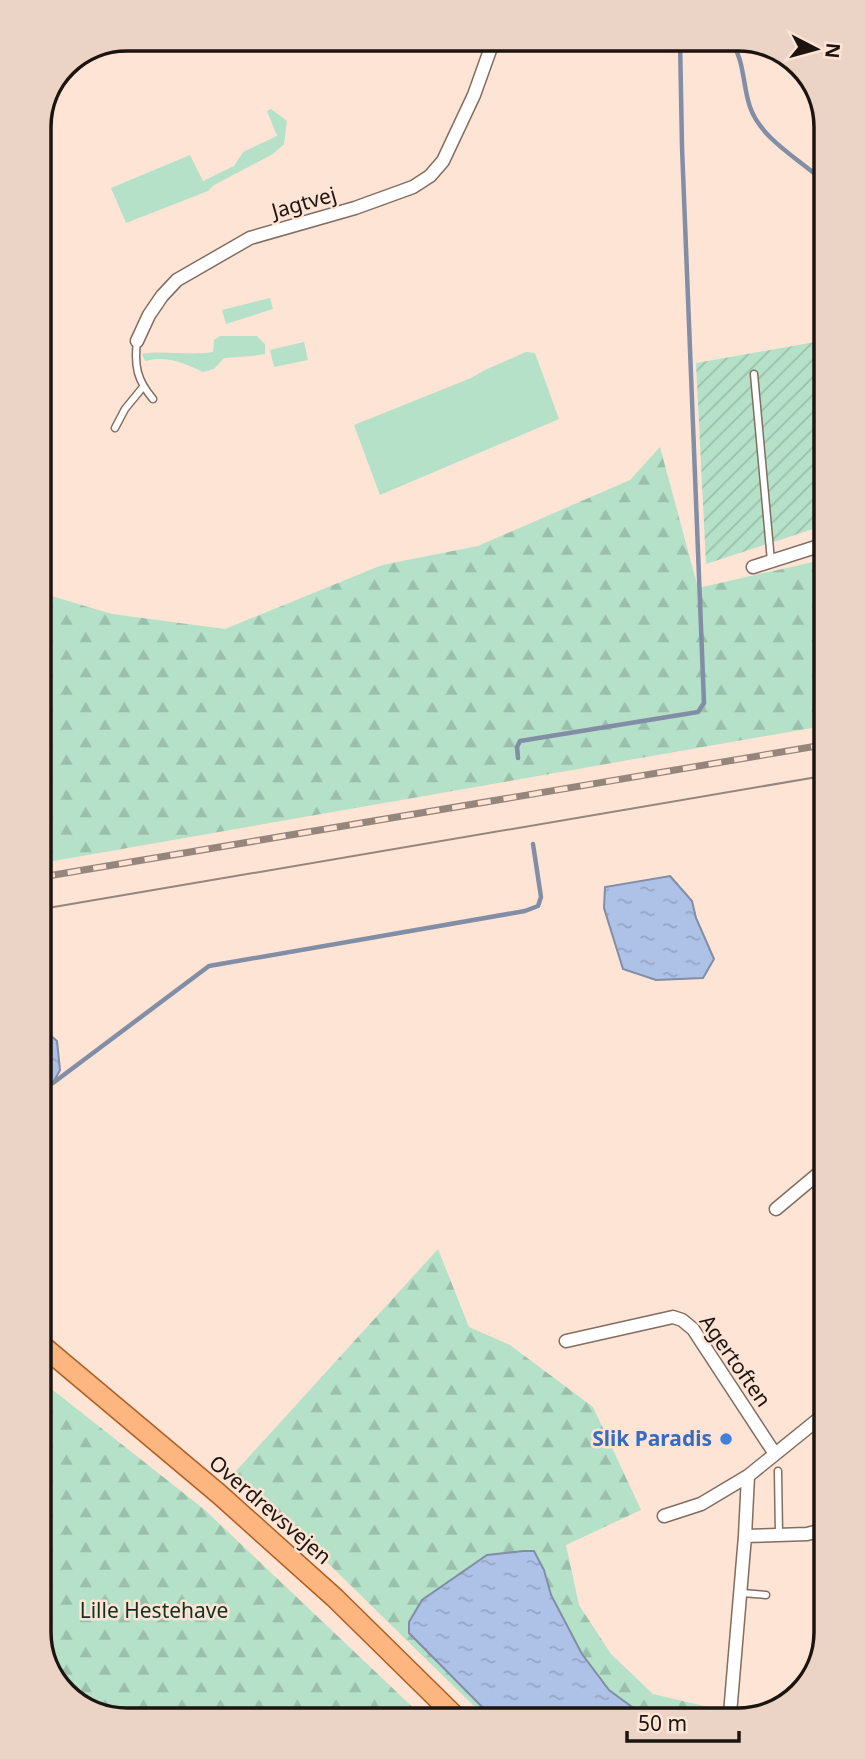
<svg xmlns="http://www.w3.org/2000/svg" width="865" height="1759" viewBox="0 0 865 1759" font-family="'Noto Sans',sans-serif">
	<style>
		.green { fill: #b4e1c8 }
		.forest { fill: url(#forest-firs) }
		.garden { fill: url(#garden-furrows) }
		.water { fill: url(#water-ripples); stroke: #828da6; stroke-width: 2 }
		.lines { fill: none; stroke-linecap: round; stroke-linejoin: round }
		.stream { stroke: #828da6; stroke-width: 4.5 }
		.service-casing { stroke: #836d60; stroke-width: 9 }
		.minor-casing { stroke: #836d60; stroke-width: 15 }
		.primary-casing { stroke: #ae5e21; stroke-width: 22 }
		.service { stroke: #fff; stroke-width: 6 }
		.minor { stroke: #fff; stroke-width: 12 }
		.primary { stroke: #fdb67f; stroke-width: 19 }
		.tram { stroke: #96857b; stroke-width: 2 }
		.rail-casing { stroke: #96857b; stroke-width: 7 }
		.rail { stroke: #fde4d5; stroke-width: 4.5; stroke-dasharray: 13; stroke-linecap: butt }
		.shop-dot { fill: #3f7fe0; stroke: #fde4d5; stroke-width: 2.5 }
		.labels { text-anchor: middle; stroke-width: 5; stroke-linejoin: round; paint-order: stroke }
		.street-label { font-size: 21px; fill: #1c140f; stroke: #fde4d5 }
		.shop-label { font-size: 21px; font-weight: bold; fill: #366cbe; stroke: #fde4d5; text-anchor: end }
		.park-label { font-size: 21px; fill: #0c3221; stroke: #fde4d5 }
		.rim { fill: none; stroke: #1c140f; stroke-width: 3.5 }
	</style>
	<defs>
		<pattern id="forest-firs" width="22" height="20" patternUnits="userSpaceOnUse" patternTransform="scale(1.75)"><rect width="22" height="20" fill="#b4e1c8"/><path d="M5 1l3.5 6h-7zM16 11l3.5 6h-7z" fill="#9ac0ab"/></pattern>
		<pattern id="garden-furrows" width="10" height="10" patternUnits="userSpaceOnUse" patternTransform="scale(1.75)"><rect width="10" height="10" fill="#b4e1c8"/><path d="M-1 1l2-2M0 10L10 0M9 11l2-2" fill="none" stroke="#9ac0ab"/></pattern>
		<pattern id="water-ripples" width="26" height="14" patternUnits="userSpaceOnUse" patternTransform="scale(1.75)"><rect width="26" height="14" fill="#aec1e7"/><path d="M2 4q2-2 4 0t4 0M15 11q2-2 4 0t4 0" fill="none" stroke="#95a5c5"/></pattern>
	</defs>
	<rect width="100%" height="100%" fill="#fde4d5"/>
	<path class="green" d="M271,109L287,121L284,144L273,154L214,185L208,191L126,223L111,188L190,155L203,181L234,166L243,152L277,136L267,111Z
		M270,298L273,309L226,324L222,310Z
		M220,336H257L265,344V354L252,356L224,358L214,369L203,372C185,363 165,355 145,361L142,354C165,350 189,356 213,352L214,340Z
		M304,342L308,360L274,367L270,350Z
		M526,352L535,353L559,419L380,495L354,425L471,378L485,370Z"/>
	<path class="forest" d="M660,447L698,588L822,560L823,726L42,863L41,593L112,614L225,629L382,565L478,546L630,480Z
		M438,1249L469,1327L510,1345L593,1407L641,1510L566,1545L579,1605L611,1654L653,1694L721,1710V1714L485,1717L235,1472Z
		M44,1383L205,1510L423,1717L121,1720L73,1702L45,1665Z"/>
	<path class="garden" d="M821,341L822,526L706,564L696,363Z"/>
	<path class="water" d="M670,876L692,901L696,918L714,959L703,978L656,980L623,969L604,908L605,887Z
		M42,1028L57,1041L60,1070L53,1083L43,1095Z
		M523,1551H534L544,1570L551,1595L582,1654L609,1690L643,1715L492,1717L409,1633V1622L422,1600L487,1555Z"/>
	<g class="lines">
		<path class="stream" d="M729,39C745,58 742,84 750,107C760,136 792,155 815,174
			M518,758L517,747L520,741L698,712L704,703L682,147L680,39
			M53,1083L209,966L525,911L538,906L541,897L533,844"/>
		<defs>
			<path id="service" d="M137,341C134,366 137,380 153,399
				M754,374L771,561
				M115,428L125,409L143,387
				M778,1471L779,1535
				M742,1593L766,1595"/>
			<path id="minor" d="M137,341L149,315L162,296L177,280L250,238L355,208L413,187L430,176L443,161L474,95L494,39
				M753,567L822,545
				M776,1209L825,1168
				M566,1341L673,1317L682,1320L693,1329L775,1454
				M664,1516L701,1504L748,1476L826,1413
				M745,1536L748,1476
				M730,1714L745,1536L807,1534L826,1529"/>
			<path id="primary" d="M44,1347L219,1494L335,1598L456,1717"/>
		</defs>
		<use href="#service" class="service-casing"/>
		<use href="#minor" class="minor-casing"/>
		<use href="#primary" class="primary-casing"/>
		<use href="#service" class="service"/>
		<use href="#minor" class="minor"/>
		<use href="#primary" class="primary"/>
		<path class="tram" d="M42,909L823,776"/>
		<defs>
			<path id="rail" d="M42,877L823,745"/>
		</defs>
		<use href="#rail" class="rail-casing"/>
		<use href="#rail" class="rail"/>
	</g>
	<circle class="shop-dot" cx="726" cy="1439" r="7"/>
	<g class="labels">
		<g class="street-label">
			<text transform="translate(304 203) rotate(-16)" y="7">Jagtvej</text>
			<text transform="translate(735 1361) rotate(55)" y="7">Agertoften</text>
			<text transform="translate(270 1510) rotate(41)" y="7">Overdrevsvejen</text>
		</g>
		<g class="shop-label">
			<text x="712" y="1446">Slik Paradis</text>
		</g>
		<g class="park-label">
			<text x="154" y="1618">Lille Hestehave</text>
		</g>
	</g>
	<path d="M0 0H865V1759H0ZM127 51H738A76 76 0 0 1 814 127V1632A76 76 0 0 1 738 1708H127A76 76 0 0 1 51 1632V127A76 76 0 0 1 127 51Z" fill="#ebd3c5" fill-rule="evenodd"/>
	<path class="rim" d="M127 51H738A76 76 0 0 1 814 127V1632A76 76 0 0 1 738 1708H127A76 76 0 0 1 51 1632V127A76 76 0 0 1 127 51Z"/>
	<g transform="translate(816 49) rotate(96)" stroke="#fde4d5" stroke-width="5" paint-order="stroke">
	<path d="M0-5L12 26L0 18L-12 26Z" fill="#1c140f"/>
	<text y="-10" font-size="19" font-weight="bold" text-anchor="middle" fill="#1c140f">N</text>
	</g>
	<path d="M627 1731v10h112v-10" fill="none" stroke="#1c140f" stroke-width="3.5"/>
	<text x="638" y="1731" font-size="21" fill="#1c140f" stroke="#fde4d5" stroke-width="5" paint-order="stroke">50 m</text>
</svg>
